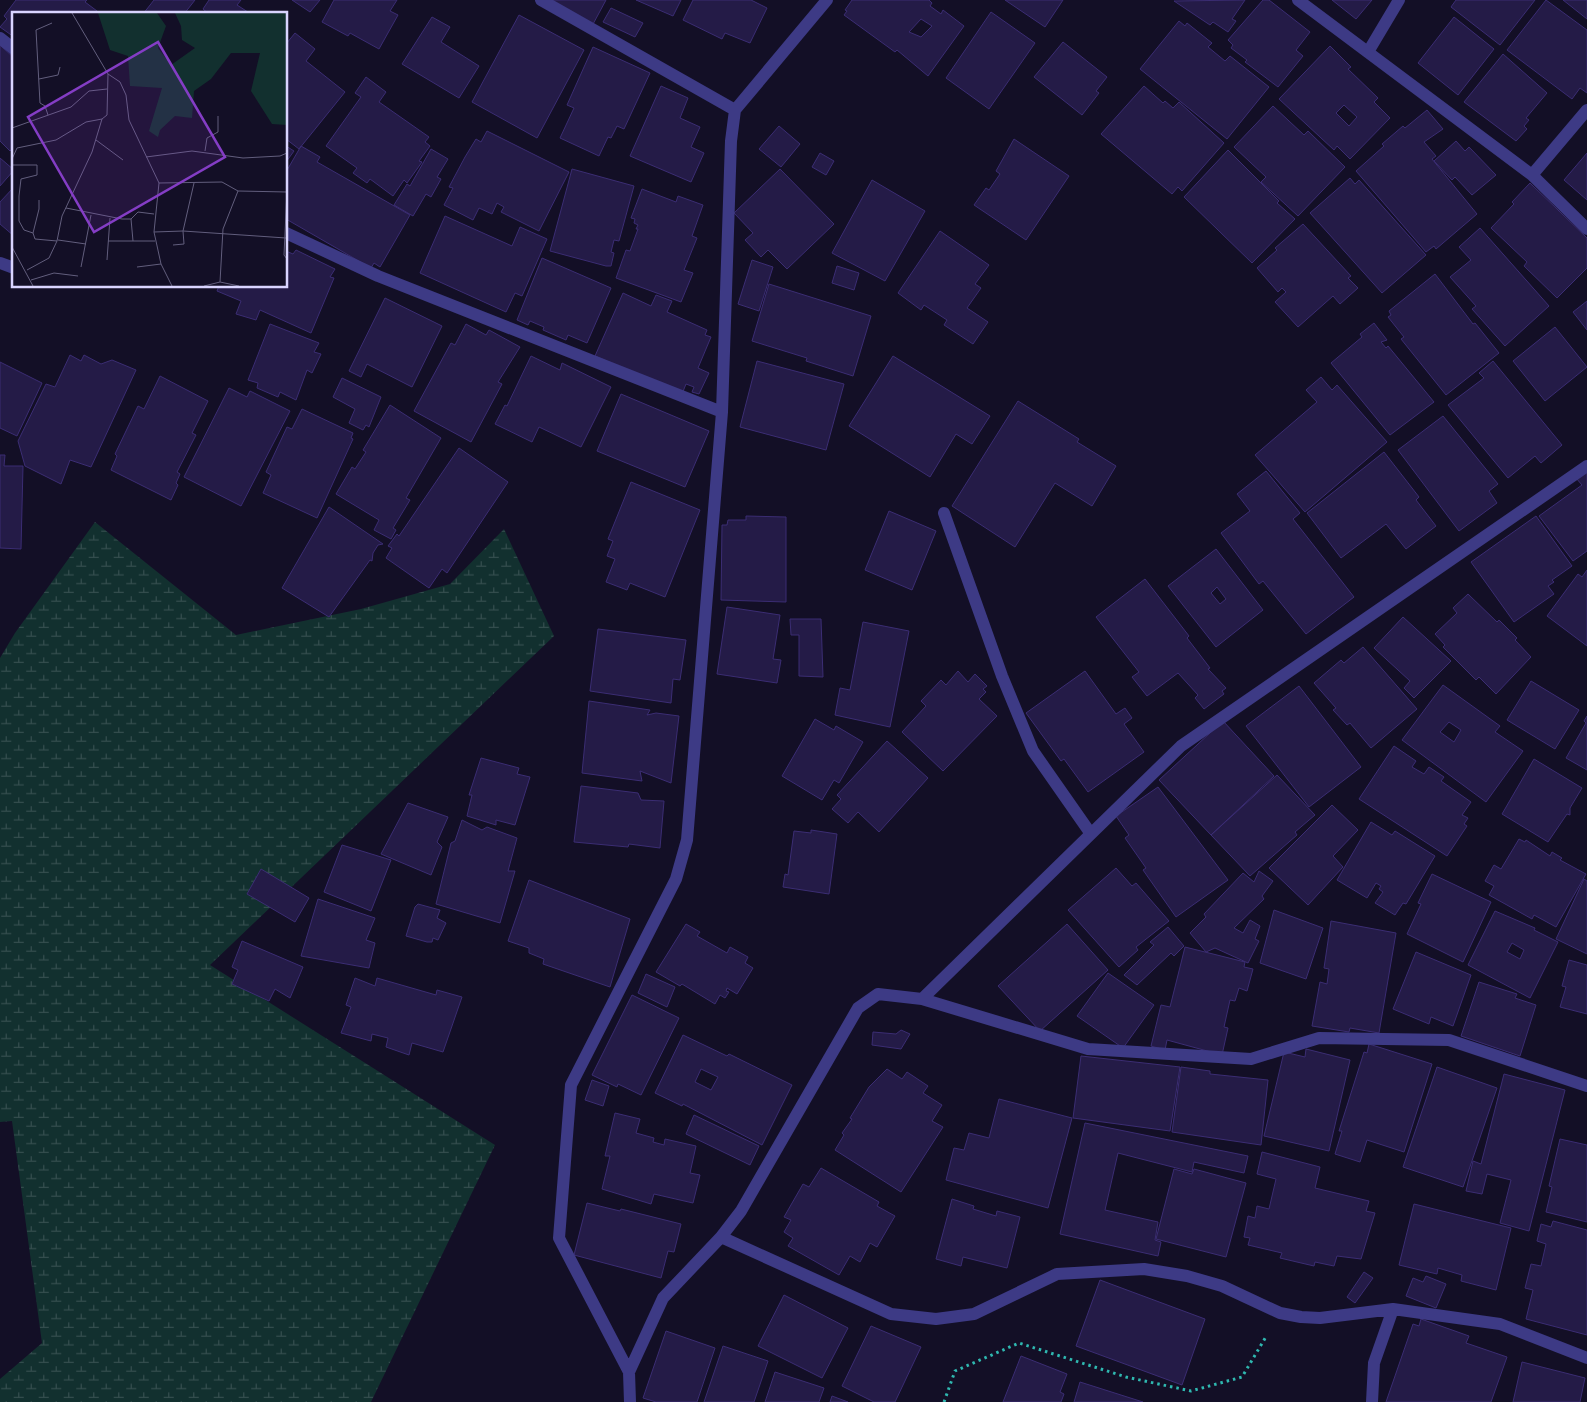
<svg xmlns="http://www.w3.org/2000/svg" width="1587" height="1402" viewBox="0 0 1587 1402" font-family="'Asap Condensed',sans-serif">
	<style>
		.wetland { fill: url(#wetland-marsh) }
		.building { fill: #241b47; stroke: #3b2d73; fill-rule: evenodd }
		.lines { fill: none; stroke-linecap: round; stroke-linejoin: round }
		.path { stroke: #2fb8b0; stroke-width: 3; stroke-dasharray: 2.5 4; stroke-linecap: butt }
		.minor { stroke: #3d3a85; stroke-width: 12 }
		.inset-road { fill: none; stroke: #625e7d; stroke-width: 1 }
		.view { fill: #843dc5; fill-opacity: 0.15; stroke: #843dc5; stroke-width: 2.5 }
		.inset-edge { fill: none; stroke: #d9d4ff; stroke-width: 2.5 }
	</style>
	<defs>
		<pattern id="wetland-marsh" width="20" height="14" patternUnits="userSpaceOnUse" patternTransform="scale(1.25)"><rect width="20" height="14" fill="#12302f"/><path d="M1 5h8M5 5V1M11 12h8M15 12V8" fill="none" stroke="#344d4e"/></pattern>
	</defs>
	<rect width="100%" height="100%" fill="#130f26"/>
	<path class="wetland" d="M95,522L236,635L361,609L450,584L504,529L554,636L210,965L495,1145L371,1402H0V1379L42,1343L12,1121L0,1122V658L15,633Z"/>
	<path class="building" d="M16,0H87L85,2L101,14H14V37L0,27L7,19L4,16Z
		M154,0H195L184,14H143Z
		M209,0H241L237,5L251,14H209L203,9Z
		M292,0H320L310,12Z
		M334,0H397L390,11L398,15L379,49L350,33L348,36L322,22Z
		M544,0H606L592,26Z
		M636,0H681L673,16Z
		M693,0H751L767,8L750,43L725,33L722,39L683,20Z
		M852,0H929L932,3L930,6L941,14L943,10L964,26L928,76L897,50L895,52L844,15L847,11L845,10ZM921,19L932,26L921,37L909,32Z
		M1005,0H1063L1045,27Z
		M1245,0L1232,19L1236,21L1228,32L1213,22L1210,25L1174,1Z
		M1263,0H1269L1310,32L1296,50L1303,56L1278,87L1245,62L1247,60L1231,48L1233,45L1228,40Z
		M1332,0H1372L1356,19Z
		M1456,0H1535L1500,45L1451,7Z
		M1546,0L1587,30V93L1580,88L1572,99L1507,50Z
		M1563,0H1587V19Z
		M611,8L643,23L635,37L603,22Z
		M991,12L1035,43L989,109L946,78Z
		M519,15L584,50L537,138L472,102Z
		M432,17L450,27L441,42L479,66L459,98L402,64Z
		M1454,17L1494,49L1458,95L1418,63Z
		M1179,21L1185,26L1187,23L1212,43L1208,47L1225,61L1230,56L1269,87L1227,139L1140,69Z
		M295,33L315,49L306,61L345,92L299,149L286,139V44Z
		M1063,42L1107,77L1096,91L1099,93L1082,115L1034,77Z
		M0,45L14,58V147L10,151L0,141Z
		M1330,46L1351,67L1348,69L1378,98L1374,102L1390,118L1350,159L1337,146L1334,150L1279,99ZM1344,105L1357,117L1349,126L1336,113Z
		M593,47L650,73L624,129L617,126L611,138L608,137L599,156L560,138L574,108L567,105Z
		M1503,54L1547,93L1526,118L1529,120L1524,126L1527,129L1516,141L1464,102Z
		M366,77L386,92L379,102L429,137L425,142L430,146L419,161L422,162L407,183L404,180L393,196L370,179L367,183L353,173L357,168L326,146L361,97L355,93Z
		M661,86L688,98L680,118L700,127L691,147L704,153L691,182L630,156Z
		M1144,86L1163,103L1165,101L1173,108L1179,102L1224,143L1182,191L1178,187L1172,194L1101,134Z
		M1273,106L1304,135L1308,131L1345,167L1298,216L1261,182L1266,177L1234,147Z
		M1427,110L1443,129L1424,142L1436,156L1432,159L1477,214L1436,249L1434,246L1426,252L1356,171L1384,146L1382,144L1403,126L1405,128Z
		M779,126L800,144L781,167L759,149Z
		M487,131L569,172L539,231L501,212L504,207L497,203L492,214L479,208L473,220L444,205L453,188L449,187L465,157L476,139L481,142Z
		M1014,139L1069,176L1026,240L974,205L986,188L989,190L1000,174L996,171Z
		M1456,141L1465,151L1469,147L1496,175L1472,195L1455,177L1452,180L1434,161Z
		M286,146L294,151L286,162Z
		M301,146L320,157L317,162L410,215L380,267L374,263L371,268L286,219V172Z
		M431,149L448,159L437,177L441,179L431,197L426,194L413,216L394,205L407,184L410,186Z
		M1228,150L1279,201L1277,203L1295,219L1252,263L1184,197Z
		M820,153L834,161L826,175L812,167Z
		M1587,153V200L1564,180Z
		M0,158L14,170L0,186Z
		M572,169L634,186L619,241L614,240L611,252L614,253L611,266H606L550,251Z
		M780,169L834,224L787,269L768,250L761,257L745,240L753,233L734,213Z
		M1350,178L1355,184L1359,180L1426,255L1382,293L1310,213Z
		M872,180L925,211L885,281L832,253Z
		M1530,183L1587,238V268L1557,298L1524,266L1527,262L1491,228L1514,204L1512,202Z
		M14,187V236L0,224V202Z
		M642,189L676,202L678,196L703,205L692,236L697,238L684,270L693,273L681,302L616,278L626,250L630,251L638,229H636L638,225L634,223L635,219L631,218Z
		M445,216L512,246L520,227L547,239L522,296L515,293L506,312L420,273Z
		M1303,224L1351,276L1348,278L1358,288L1340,304L1333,296L1298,327L1275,302L1286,292L1282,288L1278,292L1257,268L1277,250L1275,248Z
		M1480,228L1549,306L1505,346L1472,309L1476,306L1450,277L1471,260L1459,247Z
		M940,231L989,265L975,284L981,288L967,308L988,322L973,344L944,325L947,320L924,305L921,310L898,293Z
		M296,250L335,269L330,277L334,278L311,333L260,310L256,320L236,314L241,301L217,291L219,286H286V251L293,254Z
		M542,258L611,288L587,343L568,335L566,340L543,330L544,327L530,321L528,325L517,320Z
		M752,260L773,267L759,311L738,304Z
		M837,266L859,273L854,290L832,283Z
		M1435,274L1473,324L1475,323L1499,353L1446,395L1401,339L1404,337L1388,317L1391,315L1389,311Z
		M769,284L871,316L853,376L806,361L807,358L752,341Z
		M623,293L651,306L656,295L672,301L667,312L707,330L705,335L711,337L698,368L709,373L699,394L692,392L694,387L686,384L682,394L595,356Z
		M385,298L442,326L412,387L367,364L361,377L349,371Z
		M1587,301V330L1573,312Z
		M1374,323L1387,340L1381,342L1386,348L1388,346L1434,402L1390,435L1331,363L1362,337L1360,334Z
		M270,324L319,343L314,352L321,354L312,373L307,370L296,400L280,392L278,397L257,388L258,383L248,380Z
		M466,324L486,335L489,330L520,347L498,382L502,384L471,442L414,411L451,343L455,345Z
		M1555,327L1587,367L1545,401L1513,361Z
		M70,355L81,361L84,355L101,364L112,360L136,370L91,467L70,460L61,484L25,466L18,441L46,384L55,387Z
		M531,356L560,370L562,363L611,387L581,447L539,427L532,442L495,424L505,405L507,406Z
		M893,356L990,416L972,444L956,434L930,477L849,426Z
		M757,361L844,384L826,450L740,427Z
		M1493,361L1562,445L1541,463L1535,456L1508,478L1448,405L1484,378L1479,373Z
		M0,362L42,383L17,436L0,428Z
		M160,376L208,401L192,433L196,435L177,472L180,474L176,483L178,485L171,500L111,470L117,456L115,454L138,406L144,409Z
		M1321,377L1332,390L1337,385L1387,442L1305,512L1255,455L1317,402L1306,390Z
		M342,378L381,397L369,427L366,425L363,430L349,423L355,409L333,397Z
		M229,388L247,397L250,391L290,411L241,506L184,477Z
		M621,394L709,431L685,487L597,451Z
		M1018,401L1079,439L1077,442L1116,466L1092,506L1055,483L1015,547L952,506Z
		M390,405L441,438L406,498L410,500L393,528L396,530L391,539L374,530L379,520L336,494L352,467L355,469L366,452L363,450Z
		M302,409L353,433L351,438L353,439L317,518L263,493L271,475L266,472L287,427L292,429Z
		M1443,416L1498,484L1489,491L1497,503L1459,531L1398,450Z
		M459,448L508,482L447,573L442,569L429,588L386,558L392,548L388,546L397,534L399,536Z
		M1384,452L1419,497L1416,500L1436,526L1406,549L1386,524L1341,558L1307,513Z
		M0,455H5L4,466H23L21,549L0,548Z
		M1587,469V551L1573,561L1539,516L1582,485L1576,478Z
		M1266,471L1300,513L1293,519L1354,597L1306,634L1263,581L1259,584L1221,533L1250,511L1237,494Z
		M631,482L700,510L665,597L630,583L627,590L606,582L615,559L607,556L613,541L608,539Z
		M329,507L383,544L378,545L373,553L372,561L370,560L329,617L282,588Z
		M889,511L936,531L912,590L865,570Z
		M746,516L786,517V602L721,600L722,525H727L728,520H746Z
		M1536,516L1572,566L1552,580L1554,582L1548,586L1554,594L1514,622L1471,562Z
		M1216,549L1263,610L1216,647L1168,586ZM1217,587L1226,599L1220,604L1211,593Z
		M1587,570V646L1547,616L1578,574L1582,577Z
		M1145,579L1189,636L1187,638L1210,668L1208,669L1226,688L1222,691L1224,694L1204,709L1195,698L1198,695L1178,673L1147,696L1132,677L1139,672L1096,617Z
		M1468,594L1497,622L1499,620L1517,638L1515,640L1531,657L1496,694L1479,677L1476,680L1443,647L1445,645L1435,634L1457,613L1453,608Z
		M727,607L780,615L773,659L781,660L777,683L717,674Z
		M1403,617L1451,661L1414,698L1404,688L1410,681L1374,648Z
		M790,619H821L823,677L799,676V635H791Z
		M863,622L909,631L890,727L835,715L840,688L850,690Z
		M598,629L686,640L680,680L673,679L671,703L590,691Z
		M1363,647L1417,709L1371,748L1350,723L1347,725L1333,710L1336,708L1314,683L1341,660L1344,663Z
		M958,671L968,682L975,674L987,686L983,689L986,692L979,699L997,716L943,771L902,732L926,706L921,701L941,680L946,685Z
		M1085,671L1116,714L1125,708L1132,718L1124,724L1144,752L1088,792L1064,759L1061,761L1026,713Z
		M1531,681L1579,710L1555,749L1507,720Z
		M1443,685L1500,726L1495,732L1523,751L1486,802L1402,740ZM1449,722L1461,730L1454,742L1440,732Z
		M1299,686L1361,767L1309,807L1246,726Z
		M589,701L650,710L647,715L656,713L679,716L671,783L640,771L642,781L582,773Z
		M1587,716V770L1566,758L1586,723L1584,721Z
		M815,719L834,730L836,726L863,742L839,783L834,780L822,800L782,776Z
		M1223,721L1274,776L1211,835L1159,780Z
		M887,741L928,778L879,832L858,812L848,823L832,809L841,799L837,795Z
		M1394,746L1416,761L1412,767L1424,774L1429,767L1444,777L1441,781L1471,802L1462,815L1468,818L1464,824L1467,826L1447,856L1359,799Z
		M481,758L519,768L517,774L530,777L515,825L496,820V825L467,816L472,795H469Z
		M1534,759L1582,788L1570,808V815L1567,814L1548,842L1502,814Z
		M1277,775L1315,815L1295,832L1297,835L1250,876L1211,835Z
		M581,786L638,793L641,800L664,801L660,848L629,844L628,847L574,842Z
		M1158,787L1228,880L1176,917L1143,870L1146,868L1125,838L1129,835L1116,816Z
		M408,803L448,817L437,842L442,847L431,875L381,854Z
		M1332,805L1358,830L1333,856L1343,867L1308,905L1269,868Z
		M462,820L482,830L487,827L517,838L508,871H515L500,923L436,904L451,843L455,841Z
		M1371,822L1392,835L1395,831L1435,856L1406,904L1403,903L1395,915L1375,903L1383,892L1379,889L1381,886L1376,883L1367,898L1337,880Z
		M811,830L837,834L829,894L783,887L785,874L788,875L794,831L811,833Z
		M1519,839L1525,842L1526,840L1550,856L1552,852L1562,858L1560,860L1586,874L1556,927L1534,915L1532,919L1489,895L1494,886L1485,881L1494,865L1501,869Z
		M342,845L391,860L371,911L324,892Z
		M1116,868L1132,886L1136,883L1169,921L1136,947L1138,950L1119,967L1068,910Z
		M261,869L309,898L295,922L247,894Z
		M1259,871L1273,881L1262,896L1264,899L1234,928L1243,933L1250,920L1260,926L1255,939L1259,941L1248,963L1215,948L1206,952L1190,933L1206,917L1204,914L1243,873L1254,882Z
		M1432,874L1491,902L1463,962L1407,934L1421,904L1418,903Z
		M1584,879L1587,881V954L1556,939Z
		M529,880L630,919L610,987L543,964L544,959L529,953V948L508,941Z
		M318,899L375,918L366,940L375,943L369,968L301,956Z
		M418,904L440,910L437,918L446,923L438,940L433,938L432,942H427L406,936L415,907Z
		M1274,910L1323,928L1306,979L1260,963Z
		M1495,911L1535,928L1534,930L1558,942L1530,998L1468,965ZM1512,943L1524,950L1520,959L1507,952Z
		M1331,921L1396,933L1379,1033L1350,1028L1349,1032L1312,1026L1320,982L1327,984L1329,969L1324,968Z
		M686,924L700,932L697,936L727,953L730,947L748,957L745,963L753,968L737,994L727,988L726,991L729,992L725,998L720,995L715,1004L682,984L680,986L656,972Z
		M1067,924L1108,970L1040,1031L998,986Z
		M1168,927L1184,946L1174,956L1171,953L1137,985L1124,975L1154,945L1150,942Z
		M242,941L303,967L290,998L275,989L269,1001L232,984L238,970L232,967Z
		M1185,947L1245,962L1244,967L1253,969L1247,991L1239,988L1235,1001L1230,1000L1224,1027L1228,1028L1222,1055L1167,1040L1165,1050L1151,1046L1161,1005L1170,1007Z
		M1416,952L1471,975L1453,1026L1431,1017L1429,1024L1393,1009Z
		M1569,960L1587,965V1014L1560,1007L1566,987L1562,986Z
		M1108,973L1154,1005L1123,1048L1077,1016Z
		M646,974L675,987L667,1007L638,993Z
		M355,978L375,986L377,978L436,995L437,990L462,997L443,1052L412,1043L409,1055L386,1047L388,1038L372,1034L371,1041L341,1033L351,1007L346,1005Z
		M1479,982L1517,994L1515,998L1536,1005L1520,1056L1461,1036Z
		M632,995L679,1018L641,1095L618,1084L617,1087L592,1075Z
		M901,1030L910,1034L901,1049L872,1045L873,1032L896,1034Z
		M683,1035L727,1056L729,1054L792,1085L762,1145L683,1104L682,1106L655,1093ZM701,1069L718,1077L711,1090L695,1082Z
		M1369,1044L1432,1064L1404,1152L1367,1140L1360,1162L1335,1154L1342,1131H1339L1364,1052L1367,1053Z
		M1306,1049L1350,1060L1329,1151L1264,1136L1284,1052L1305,1057Z
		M1081,1056L1180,1067L1170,1131L1073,1118Z
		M1181,1067L1210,1071V1074L1268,1080L1261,1145L1172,1132Z
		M1437,1067L1497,1088L1463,1187L1403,1167Z
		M887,1069L902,1079L907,1072L928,1086L923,1093L942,1105L932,1121L943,1127L901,1192L835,1150L844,1135L842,1133L852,1119L850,1118L869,1087Z
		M1504,1074L1565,1090L1529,1231L1500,1223L1511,1180L1487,1174L1482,1194L1466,1191L1473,1161L1481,1164Z
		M592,1080L609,1086L603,1106L585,1100Z
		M999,1099L1072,1118L1048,1208L946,1180L954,1148L964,1150L969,1133L989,1138Z
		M615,1113L640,1119L636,1133L654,1138L653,1142L664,1145L665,1139L696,1146L690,1173L700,1175L693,1203L654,1194L651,1204L602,1189L610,1156H605Z
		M694,1115L759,1146L750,1165L686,1134Z
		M1085,1123L1248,1156L1244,1173L1194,1162L1192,1172L1118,1153L1105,1210L1158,1222L1155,1240L1161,1242L1158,1256L1060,1234Z
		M1560,1139L1587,1145V1222L1546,1212L1552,1187L1549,1186Z
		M1262,1152L1320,1167L1315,1188L1369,1201L1366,1211L1375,1213L1361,1259L1337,1256L1334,1266L1315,1262L1314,1266L1280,1258L1282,1253L1248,1245L1250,1238L1244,1237L1248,1216L1255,1218L1257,1206L1269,1209L1276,1179L1257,1174Z
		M821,1168L879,1202L877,1206L895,1216L877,1247L870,1243L860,1262L850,1256L839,1275L788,1246L793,1238L784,1232L791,1220L784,1217L803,1184L809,1187Z
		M1174,1169L1192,1174L1194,1169L1246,1183L1226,1257L1156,1239Z
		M952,1199L974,1206L973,1209L996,1216L997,1211L1020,1217L1007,1268L963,1257L961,1266L936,1259Z
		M587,1203L620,1211L621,1209L681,1224L674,1252L668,1251L661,1278L574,1255Z
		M1414,1204L1511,1228L1496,1290L1461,1281L1462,1275L1438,1268L1437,1274L1399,1265Z
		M1553,1221L1587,1230V1335L1526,1319L1533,1290L1525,1288L1531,1264L1541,1266L1546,1244L1537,1241L1541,1224L1551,1227Z
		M1364,1272L1373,1278L1355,1303L1347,1297Z
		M1426,1276L1446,1284L1436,1308L1406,1296L1413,1278L1423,1282Z
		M1100,1280L1205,1319L1182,1385L1076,1346Z
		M784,1295L848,1328L822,1378L758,1346Z
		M1421,1319L1469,1336L1466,1343L1507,1357L1491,1402H1386L1413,1324L1419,1326Z
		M871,1326L921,1347L895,1402H874L842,1386Z
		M666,1331L715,1348L697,1402H656L643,1398Z
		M723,1346L768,1361L754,1402H704Z
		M1021,1356L1067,1374L1060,1392L1064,1394L1061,1402H1003Z
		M1522,1362L1585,1378L1580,1402H1513Z
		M775,1372L824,1388L819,1402H765Z
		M1080,1382L1143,1402H1074Z
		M832,1396L848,1402H830Z"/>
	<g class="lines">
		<path class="path" d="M944,1402L955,1371L1019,1343L1126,1377L1191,1391L1242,1377L1267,1335"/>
		<path class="minor" d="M541,0L735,110
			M1298,0L1532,175L1587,229
			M0,38L14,49
			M1368,52L1399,0
			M1532,175L1587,110
			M286,233L378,276L722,412
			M0,263L14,268
			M944,513L1002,676L1033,751L1091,834
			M922,999L1181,746L1587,466
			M721,1237L891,1314L936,1319L974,1314L1057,1274L1144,1269L1187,1276L1222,1286L1280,1313L1301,1317L1320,1318L1393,1309L1500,1324L1587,1358
			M629,1372L663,1298L721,1237L741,1211L858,1008L878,994L922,999L1088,1049L1251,1059L1319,1038L1449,1040L1587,1086
			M630,1402L629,1372L559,1238L571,1085L676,879L687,840L722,412L731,141L735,110L827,0
			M1372,1402L1374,1363L1393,1309"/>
	</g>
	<g transform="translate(12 12)">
		<rect width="275" height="275" fill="#130f26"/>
		<path d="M86,1H145L154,14L146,36L159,53L183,36L170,28L169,14L163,1H275V113L260,112L239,79L248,41H219L199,67L182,79L180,106L163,104L148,118L146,125L137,119L150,76L118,74L116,44L98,38Z" fill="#12302f"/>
		<path class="inset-road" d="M60,1L96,62L108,70L114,83L117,108L147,171L142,220L149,252L160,274M27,67L46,63L48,55M36,103L33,94L28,91L24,18L40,11M0,116L59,95L77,79L95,77M84,128L111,148M193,139L195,126L206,120V104M134,145L180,139L231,146L268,144L275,141M0,147L5,136L44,128L74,110L90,107M0,153H25V163L9,167L7,184V209L12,218L21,221L27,197V188M147,171L210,170L226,179L275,180M275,178L272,243L275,247M226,179L211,217L208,270L227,274M54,196L110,207H119L126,200L142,202M119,207L121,229M142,220L171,219L182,171M21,221L23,227L45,229M46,228L74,232M96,229H143M161,233L172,232L171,219L274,226M0,235L21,274M95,248L98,206M69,255L79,203M125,255L149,252M15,258L37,246L45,229L50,204L80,140L90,107L95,103L96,62M19,268L42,261L66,264M192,274L208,270"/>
		<path class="view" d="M146,30L213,145L82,220L16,105Z"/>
		<rect width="275" height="275" class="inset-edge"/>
	</g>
</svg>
